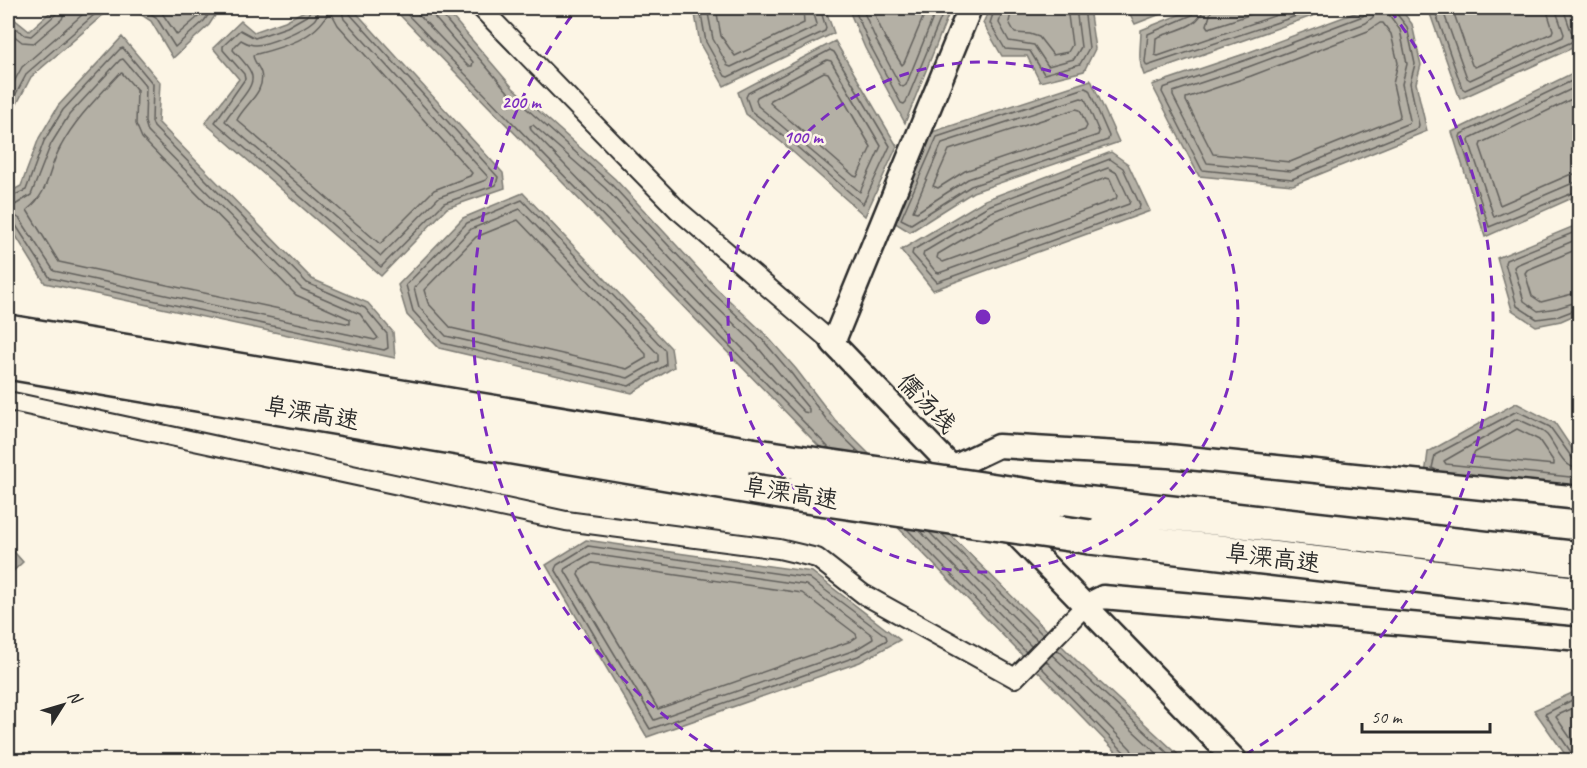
<svg xmlns="http://www.w3.org/2000/svg" width="1587" height="768" viewBox="0 0 1587 768" font-family="Caveat,'LXGW WenKai TC',sans-serif">
	<style>
		.water { fill: #b4b0a5; stroke: #7d7b74; stroke-width: 1.5 }
		.lines { fill: none; stroke-linecap: round; stroke-linejoin: round }
		.shore { stroke: #62605c; stroke-width: 1.5 }
		.minor-casing { stroke: #2b2b2b; stroke-width: 22 }
		.tertiary-casing { stroke: #2b2b2b; stroke-width: 27 }
		.motorway-casing { stroke: #2b2b2b; stroke-width: 38 }
		.minor { stroke: #fcf5e5; stroke-width: 18 }
		.tertiary { stroke: #fcf5e5; stroke-width: 22 }
		.motorway { stroke: #fcf5e5; stroke-width: 33 }
		.motorway-bridge-casing { stroke: #2b2b2b; stroke-width: 38; stroke-linecap: butt }
		.motorway-bridge { stroke: #fcf5e5; stroke-width: 33 }
		.ring { fill: none; stroke: #7b2cbf; stroke-width: 3; stroke-dasharray: 10 8 }
		.labels { text-anchor: middle; stroke-width: 5; stroke-linejoin: round; paint-order: stroke }
		.street-label { font-size: 24px; fill: #2b2b2b; stroke: #fcf5e5 }
		.centre { fill: #7b2cbf; stroke: #fcf5e5; stroke-width: 3 }
		.ring-label { font-size: 18px; text-anchor: middle; font-weight: bold; fill: #7b2cbf; stroke: #fcf5e5; stroke-width: 5; stroke-linejoin: round; paint-order: stroke }
	</style>
	<rect width="100%" height="100%" fill="#fcf5e5"/>
	<filter id="ink" filterUnits="userSpaceOnUse"><feTurbulence type="fractalNoise" baseFrequency=".0167" numOctaves="2"/><feDisplacementMap in="SourceGraphic" scale="12" xChannelSelector="R" yChannelSelector="G"/><feConvolveMatrix kernelMatrix="1 2 1 2 8 2 1 2 1" color-interpolation-filters="sRGB"/></filter>
	<g filter="url(#ink)">
		<path class="water" d="M55,8H111L31,77L8,121V14L29,31Z
			M131,8H220L209,25L173,58L151,21Z
			M310,8H352L503,173L505,188L447,208L381,276L205,123L239,79L213,48L241,21L254,32L285,21Z
			M393,8H442L448,12L513,88L615,179L716,288L765,334L796,369L835,420L1079,663L1184,760H1124Z
			M694,8H825L834,33L724,86L700,44Z
			M848,8H951L905,123L865,48Z
			M990,8H1089L1095,49L1084,71L1040,82L1027,56H1002L983,23Z
			M1133,8H1176L1135,24L1128,10Z
			M1196,8H1335L1144,75C1137,60 1141,46 1141,30Z
			M1368,8H1400L1412,24L1421,65L1416,83L1427,131L1293,185L1199,176L1152,85L1244,54Z
			M1428,8H1568L1579,35V45L1460,99Z
			M122,37L160,82L158,122L312,279L368,303L393,332L395,358L45,283L8,223V193L21,186L39,138L58,106Z
			M835,41L897,146L865,216L785,145L746,114L738,92Z
			M1579,70V195L1485,237L1452,132Z
			M1091,80L1119,142L973,192L910,232L892,221L932,132Z
			M1111,152L1128,164L1150,211L933,290L901,250L985,200Z
			M523,193L671,348L674,367L632,393L439,348L407,315L398,285L463,218Z
			M1579,224V313L1561,321L1536,326L1512,310L1497,258Z
			M1516,403L1555,423L1579,459V492L1425,475L1428,452Z
			M586,540L812,572L900,640L860,662L647,737L546,565Z
			M8,545L23,562L8,576Z
			M1579,690V760H1569L1534,710Z"/>
		<g class="lines">
			<path class="shore" d="M142,8L156,17L175,47L204,21L213,8
				M156,8L162,13L177,35L198,17L204,8
				M311,8L308,15L287,27L255,38L240,30L223,46V50L244,74L245,79L215,122L381,267L444,203L496,185L498,177L350,14L349,8
				M319,8C318,13 318,17 313,21C303,30 268,45 255,45C249,45 245,42 241,40L234,47L233,50C239,57 248,65 251,73C258,87 231,108 225,121L381,256L439,197L486,180L488,177L344,19L341,8
				M401,8L829,448
				M412,8L468,66H472L473,62L435,18L432,8
				M439,8L441,14L508,92L610,183L712,292L761,338L791,373L830,424L860,453
				M700,8L706,42L725,76L728,77L825,31L826,28L820,8
				M707,8L713,39L728,66L731,67L815,27L817,24L812,8
				M716,8L721,36L735,56L804,23L803,8
				M854,8L870,45L901,103L904,104L906,102L945,8
				M862,8L877,42L900,85L903,87L906,85L937,8
				M872,8L885,38L902,65L904,63L927,8
				M995,8L990,23L1005,49L1030,51L1044,74L1080,64L1089,48L1084,8
				M1003,8L999,23L1009,41L1034,45L1048,66L1074,59L1081,47L1076,8
				M1012,8L1009,22L1015,33L1030,34L1039,37L1053,55L1068,52L1072,45L1067,8
				M1196,8L1192,15L1148,34L1145,62L1147,66L1320,8
				M1203,8C1202,27 1171,31 1156,38L1155,55L1158,56L1297,8
				M1212,8L1207,25L1209,28L1270,8
				M1367,8V12L1363,16L1246,60L1163,88L1162,92L1202,170L1292,179L1418,128L1419,125L1410,83L1415,64L1407,27L1396,13V8
				M1375,8L1373,17L1366,23L1248,67L1173,92V96L1207,163L1291,171L1409,123L1410,120L1402,84L1407,64L1400,30L1390,16L1388,8
				M1434,8L1462,88L1465,90L1576,40L1577,37L1571,31L1563,8
				M1442,8L1467,78L1470,80L1563,37L1564,34L1555,8
				M1452,8L1472,65L1475,67L1552,33L1553,30L1546,8
				M328,13L332,14L338,25L472,173L470,176L434,190L380,244L237,120C244,105 266,92 261,73C259,66 253,61 253,55C279,48 315,40 328,13Z
				M8,22L25,35L31,36L56,14L58,8
				M1380,23H1383L1391,34L1398,63L1393,84L1400,115L1399,118L1290,162L1213,154L1186,101V98L1251,76L1368,31Z
				M8,31L22,42L34,43L62,19L66,8
				M830,50L834,52L890,146L863,204L789,140L751,111L746,97L748,93Z
				M827,60L831,61L881,146L860,192L758,106L756,100L757,97Z
				M824,72L828,73L871,147L857,177L854,176L770,103L771,100Z
				M122,73L137,90L136,124L142,138L296,295L350,319V324L59,262L27,210C51,191 47,170 61,146C76,118 98,97 119,74Z
				M1580,77L1461,134L1460,137L1489,227L1580,190
				M1580,85L1470,138L1469,141L1494,217L1573,183L1580,182
				M1085,88L1089,90L1109,136L1108,140L971,186L911,224L901,219L937,137Z
				M8,93L22,67L90,8
				M1580,95L1481,143L1480,146L1500,205L1569,175L1580,173
				M1081,98L1085,99L1099,132L1098,135L968,179L917,212L913,211L942,143Z
				M8,109L27,73L102,8
				M1076,109L1080,110L1087,126L1085,130L965,171L938,188L933,186L949,150Z
				M533,125L605,188L706,297L755,344L809,409V413L804,412L531,130L530,126Z
				M1110,159L1123,168L1140,205L1139,209L937,282L912,254L913,250L988,206Z
				M1108,168L1117,173L1130,201L1129,204L939,273L936,272L923,256L924,252L991,212Z
				M1106,178L1110,179L1117,196L1116,199L943,262L937,258L938,254L995,220Z
				M8,198L26,190L44,141L63,110L120,49L123,48L153,84L152,122L154,127L307,283L365,308L387,334L388,348L384,350L50,278L15,224L8,221
				M522,200L665,350L666,365L629,386L442,343L413,311L406,285L467,223Z
				M8,206L15,205L31,195L51,144L69,115L120,60L123,59L146,86L145,122L148,132L302,289L360,314L378,338L375,340L54,271L20,219L14,215L8,214
				M520,209L658,354V361L628,378L446,336L419,307L414,288L471,229Z
				M518,220L646,354V358L627,369L451,328L428,303L424,290L476,237Z
				M1580,230L1506,260L1505,263L1517,306L1537,319L1559,316L1580,308
				M1580,238L1516,265L1514,267L1524,301L1538,311L1557,308L1580,301
				M1580,248L1527,270L1525,273L1532,296L1541,302L1580,292
				M1517,429L1539,440L1554,462V465L1473,457L1474,453Z
				M1580,469C1562,468 1557,447 1547,435C1540,428 1526,423 1517,419L1444,461L1446,464L1580,478
				M1438,471L1432,468L1435,455L1517,411L1550,427L1573,459L1580,461
				M907,529L1026,652
				M919,530L1031,646
				M929,532L1037,640
				M942,534L1043,635
				M588,546L809,578L886,636L887,640L858,656L650,729L555,569L557,565Z
				M590,554L806,585L872,635L873,639L855,650L654,720L565,571L566,568Z
				M592,563L802,593L856,634L857,637L851,641L658,709L578,575L579,571Z
				M1057,649L1175,760
				M1052,655L1164,760
				M1046,661L1131,749L1135,760
				M1041,667L1126,754L1127,760
				M1580,705L1558,715L1556,717L1580,752
				M1574,760L1573,755L1545,714L1580,696"/>
			<defs>
				<path id="minor" d="M481,8L678,210L833,343
					M8,401L566,521L779,549L817,558L863,594L1015,678L1085,606"/>
				<path id="tertiary" d="M970,8L833,343L973,489
					M952,468L998,446L1169,456L1580,498
					M1004,522L1235,760
					M1085,606L1103,597L1580,639"/>
				<path id="motorway" d="M8,332L751,455
					M8,362L792,494
					M1056,500L1580,559
					M1090,537L1580,594"/>
			</defs>
			<use href="#minor" class="minor-casing"/>
			<use href="#tertiary" class="tertiary-casing"/>
			<use href="#motorway" class="motorway-casing"/>
			<use href="#minor" class="minor"/>
			<use href="#tertiary" class="tertiary"/>
			<use href="#motorway" class="motorway"/>
			<defs>
				<path id="motorway-bridge" d="M751,455L1056,500
					M792,494L1090,537"/>
			</defs>
			<use href="#motorway-bridge" class="motorway-bridge-casing"/>
			<use href="#motorway-bridge" class="motorway-bridge"/>
		</g>
	</g>
	<g class="ring">
		<circle cx="983" cy="317" r="255"/>
		<path d="M728 759A510 510 0 0 1 576 10M1390 10A510 510 0 0 1 1238 759"/>
	</g>
	<g class="labels">
		<g class="street-label">
			<text transform="translate(927 403) rotate(46)" y="8">儒汤线</text>
			<text transform="translate(312 413) rotate(10)" y="8">阜溧高速</text>
			<text transform="translate(791 493) rotate(9)" y="8">阜溧高速</text>
			<text transform="translate(1273 558) rotate(7)" y="8">阜溧高速</text>
		</g>
	</g>
	<circle cx="983" cy="317" r="9" class="centre"/>
	<g class="ring-label">
		<text x="521" y="108">200 m</text>
		<text x="803" y="143">100 m</text>
	</g>
	<rect width="1587" height="768" fill="none" stroke="#fcf5e5" stroke-width="30"/>
	<rect x="15" y="15" width="1557" height="738" fill="none" stroke="#2b2b2b" stroke-width="2" filter="url(#ink)"/>
	<g transform="translate(63 705) rotate(53)" stroke="#fcf5e5" stroke-width="4.5" paint-order="stroke">
	<path d="M0-4.5L10 22L0 15L-10 22Z" fill="#2b2b2b"/>
	<text y="-9" font-size="16" font-weight="bold" text-anchor="middle" fill="#2b2b2b">N</text>
	</g>
	<path d="M1362 723v9h128v-9" fill="none" stroke="#2b2b2b" stroke-width="3"/>
	<text x="1371" y="723" font-size="18" fill="#2b2b2b" stroke="#fcf5e5" stroke-width="4.5" paint-order="stroke">50 m</text>
</svg>
